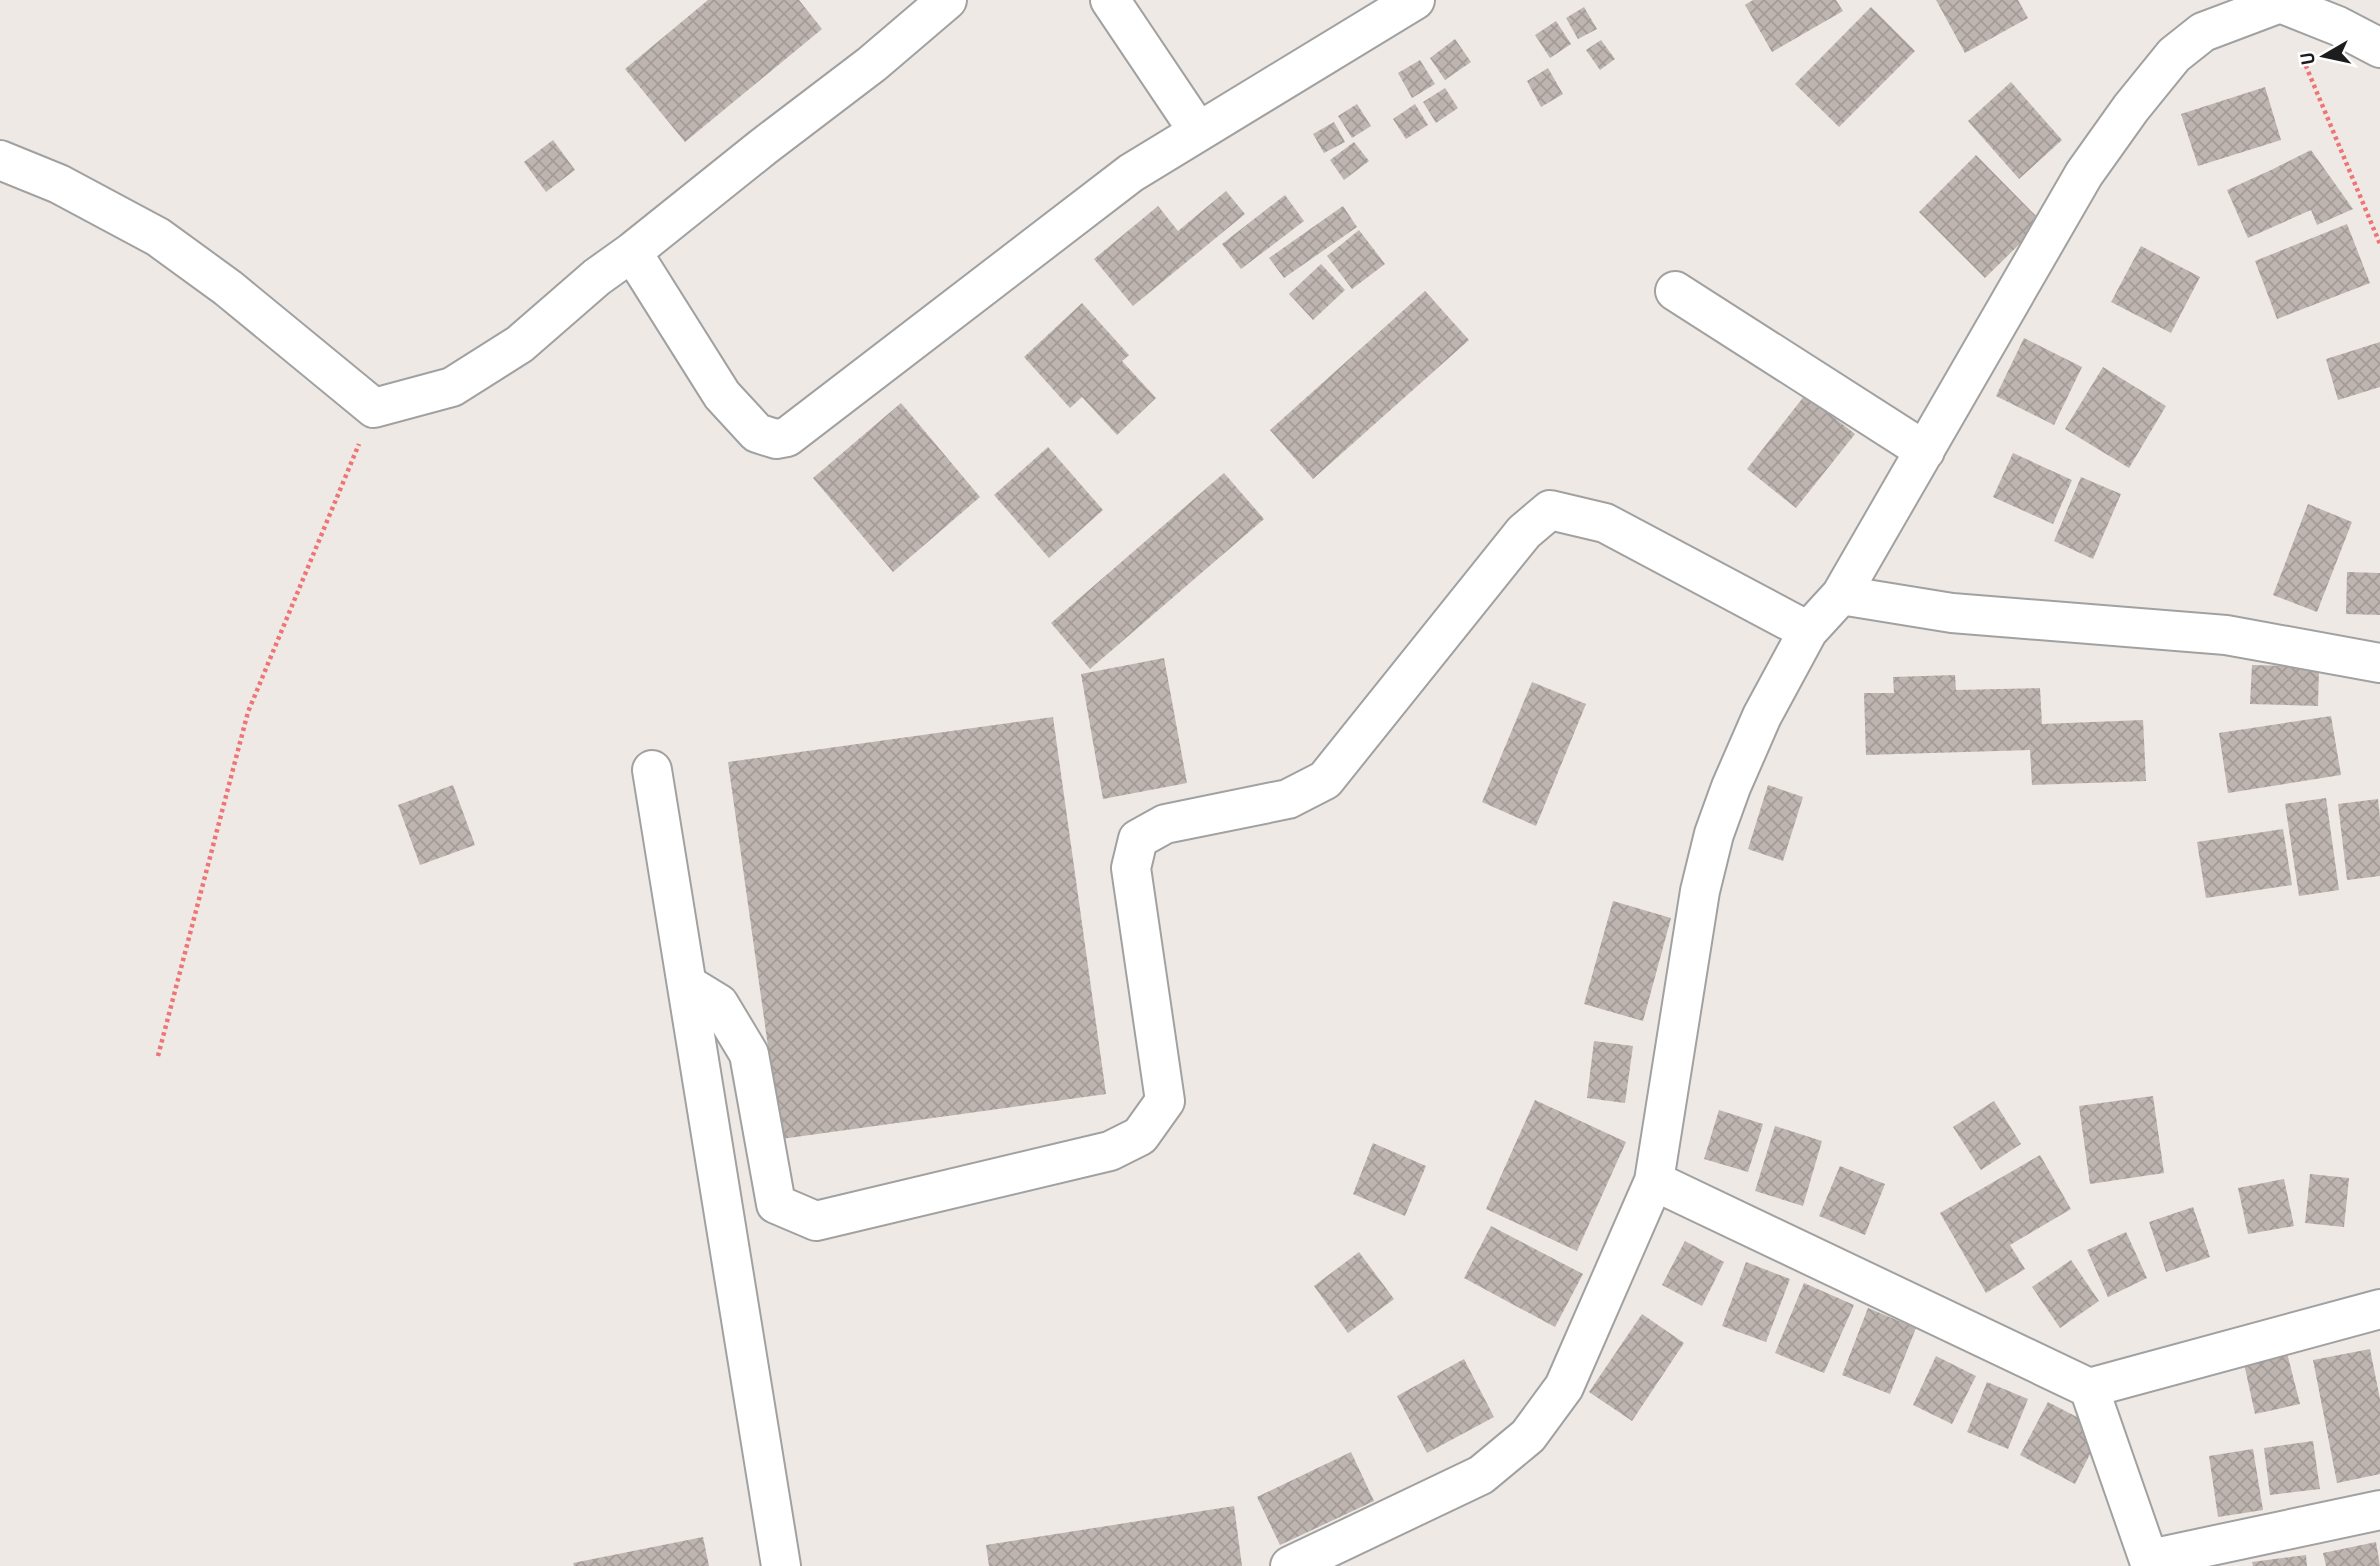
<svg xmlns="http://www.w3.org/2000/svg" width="2380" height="1566" viewBox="0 0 2380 1566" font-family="'PT Sans',sans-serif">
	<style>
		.building { fill: url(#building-cross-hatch) }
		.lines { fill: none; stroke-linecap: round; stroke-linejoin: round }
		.minor-casing { stroke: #a1a1a1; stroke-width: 42 }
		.path { stroke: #ef7475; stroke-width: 4.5; stroke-dasharray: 3.5 3.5; stroke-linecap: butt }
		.minor { stroke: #fff; stroke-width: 38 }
	</style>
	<defs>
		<pattern id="building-cross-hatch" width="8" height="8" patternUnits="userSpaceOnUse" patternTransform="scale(1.75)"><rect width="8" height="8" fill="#beb5b1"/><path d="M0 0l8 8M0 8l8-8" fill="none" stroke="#a39b98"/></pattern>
	</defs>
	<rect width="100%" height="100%" fill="#eee9e4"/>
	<path class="building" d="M708,0H799L822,29L685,142L625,69Z
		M1753,0H1836L1843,11L1772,52L1745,5Z
		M1936,0H2018L2028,18L1965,53Z
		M1584,7L1597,29L1578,39L1566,18Z
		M1871,7L1915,51L1839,127L1795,84Z
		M1556,21L1571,44L1550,58L1535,35Z
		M1455,39L1471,62L1445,80L1430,58Z
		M1601,40L1615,59L1600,70L1586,50Z
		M1420,60L1435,84L1412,98L1398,73Z
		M1548,68L1563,94L1541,107L1527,81Z
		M2011,82L2062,140L2019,179L1968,121Z
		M2265,87L2281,140L2198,166L2181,114Z
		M1445,88L1458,108L1436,123L1423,102Z
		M1357,104L1371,126L1352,138L1338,116Z
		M1415,104L1428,125L1406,139L1393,119Z
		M1334,122L1345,142L1324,153L1313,134Z
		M553,140L575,170L546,192L524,162Z
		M1354,142L1369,161L1344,180L1330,160Z
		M2311,150L2353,209L2317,225L2311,210L2248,238L2227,190L2271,170Z
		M1976,155L2042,222L1985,278L1919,212Z
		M1226,191L1245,214L1133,306L1094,259L1158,206L1178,231Z
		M1285,195L1304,221L1241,269L1222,244Z
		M1343,206L1357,227L1284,278L1269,258Z
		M2347,224L2370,283L2277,319L2255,261Z
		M1359,230L1385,264L1352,289L1327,256Z
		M2141,246L2200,277L2171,333L2111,302Z
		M1321,264L1345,290L1313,320L1289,294Z
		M1425,291L1469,340L1313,479L1270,430Z
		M1082,303L1129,355L1122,361L1156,398L1117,435L1082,397L1070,408L1024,357Z
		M2024,338L2082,367L2054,425L1996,396Z
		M2380,342V387L2338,400L2326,359Z
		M2103,367L2166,406L2129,468L2065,429Z
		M1805,395L1855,434L1796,508L1747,469Z
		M901,403L980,497L893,572L813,478Z
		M1048,447L1103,510L1049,558L994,495Z
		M2013,453L2072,480L2053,524L1993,497Z
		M1224,473L1264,519L1090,669L1051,623Z
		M2081,477L2121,494L2093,559L2054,541Z
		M2308,504L2352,522L2317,612L2273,595Z
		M2347,572L2380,573V615L2346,614Z
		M1164,658L1187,783L1103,799L1081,674Z
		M2252,665L2319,667L2318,706L2250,704Z
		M1955,675L1956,690L2040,688L2042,724L2143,720L2146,781L2032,785L2030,750L1866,755L1864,693H1894L1893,677Z
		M1532,682L1586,704L1536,826L1482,802Z
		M2331,716L2341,775L2228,793L2219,733Z
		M1053,717L1106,1094L781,1139L728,762Z
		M453,785L475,845L420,865L398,805Z
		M1768,785L1803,797L1783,861L1748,849Z
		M2326,798L2339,890L2299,896L2285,804Z
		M2378,799L2380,818V876L2347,880L2338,804Z
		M2283,829L2292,885L2206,898L2197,842Z
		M1613,901L1671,918L1643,1021L1584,1004Z
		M1594,1041L1633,1046L1625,1103L1587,1098Z
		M2153,1096L2164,1173L2090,1184L2079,1106Z
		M1535,1100L1626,1142L1577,1251L1486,1209Z
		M1994,1101L2021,1144L1981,1170L1953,1127Z
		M1719,1110L1763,1124L1748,1172L1704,1159Z
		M1775,1126L1822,1141L1803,1206L1755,1191Z
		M1373,1143L1426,1166L1405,1216L1353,1194Z
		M2040,1155L2071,1209L2010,1245L2025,1269L1986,1293L1940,1213Z
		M1840,1166L1885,1184L1865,1235L1819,1216Z
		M2310,1174L2349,1178L2344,1227L2305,1223Z
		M2284,1179L2294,1226L2248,1234L2238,1188Z
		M2193,1207L2210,1257L2166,1272L2149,1222Z
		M1491,1226L1583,1274L1555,1327L1464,1278Z
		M2126,1232L2147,1278L2108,1297L2087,1250Z
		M1685,1241L1724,1262L1702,1306L1662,1285Z
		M1359,1252L1394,1299L1348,1333L1314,1286Z
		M2071,1260L2099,1301L2060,1328L2032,1287Z
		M1746,1262L1790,1279L1766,1342L1722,1326Z
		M1804,1283L1854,1305L1824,1373L1775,1353Z
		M1868,1308L1916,1328L1890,1394L1842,1375Z
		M1642,1314L1684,1343L1632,1421L1589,1392Z
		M2286,1349L2300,1404L2255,1414L2243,1359Z
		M2370,1349L2380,1399V1474L2337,1483L2313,1360Z
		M1936,1356L1976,1376L1952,1424L1913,1405Z
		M1464,1359L1494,1417L1427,1453L1397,1396Z
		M1987,1382L2028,1399L2008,1449L1967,1432Z
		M2048,1402L2102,1430L2075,1484L2020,1455Z
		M2313,1441L2320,1489L2270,1495L2264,1448Z
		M2253,1449L2263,1510L2218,1517L2209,1456Z
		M1351,1452L1374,1501L1280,1545L1257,1497Z
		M1234,1506L1242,1566H989L986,1545Z
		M703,1537L709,1566H574L573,1563Z
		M2376,1542L2380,1566H2326L2323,1553Z
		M2306,1555L2307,1566H2253L2252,1562Z"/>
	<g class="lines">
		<defs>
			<path id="minor" d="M1110,0L1198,131
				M0,160L59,184L158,237L228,288L374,408L452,387L520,344L597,277L632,252L763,147L872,64L947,0
				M632,252L722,395L757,433L776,439L787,437L1131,173L1415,0
				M1675,291L1925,451
				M1841,595L1952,613L2226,635L2380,663
				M652,770L781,1566
				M688,985L719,1004L749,1054L776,1204L816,1221L1110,1151L1140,1136L1165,1101L1131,868L1138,839L1165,824L1288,799L1325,780L1524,532L1550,510L1605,523L1808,631
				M1654,1181L2089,1388L2151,1566
				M2089,1388L2380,1309
				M2150,1559L2380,1510
				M1290,1566L1481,1475L1528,1436L1564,1387L1654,1181L1700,891L1714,834L1731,787L1762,716L1808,631L1841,595L2084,174L2131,108L2174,55L2203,32L2280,3L2338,26L2380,48"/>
		</defs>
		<use href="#minor" class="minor-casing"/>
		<path class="path" d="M2303,59L2380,244
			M158,1056L248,712L359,444"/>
		<use href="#minor" class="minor"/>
	</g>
	<g transform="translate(2324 56) rotate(261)" stroke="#ffffff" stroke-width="5" paint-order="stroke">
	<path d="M0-5L12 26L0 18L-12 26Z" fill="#1d1d1d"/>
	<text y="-10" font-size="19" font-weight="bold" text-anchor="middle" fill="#1d1d1d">U</text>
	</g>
</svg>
